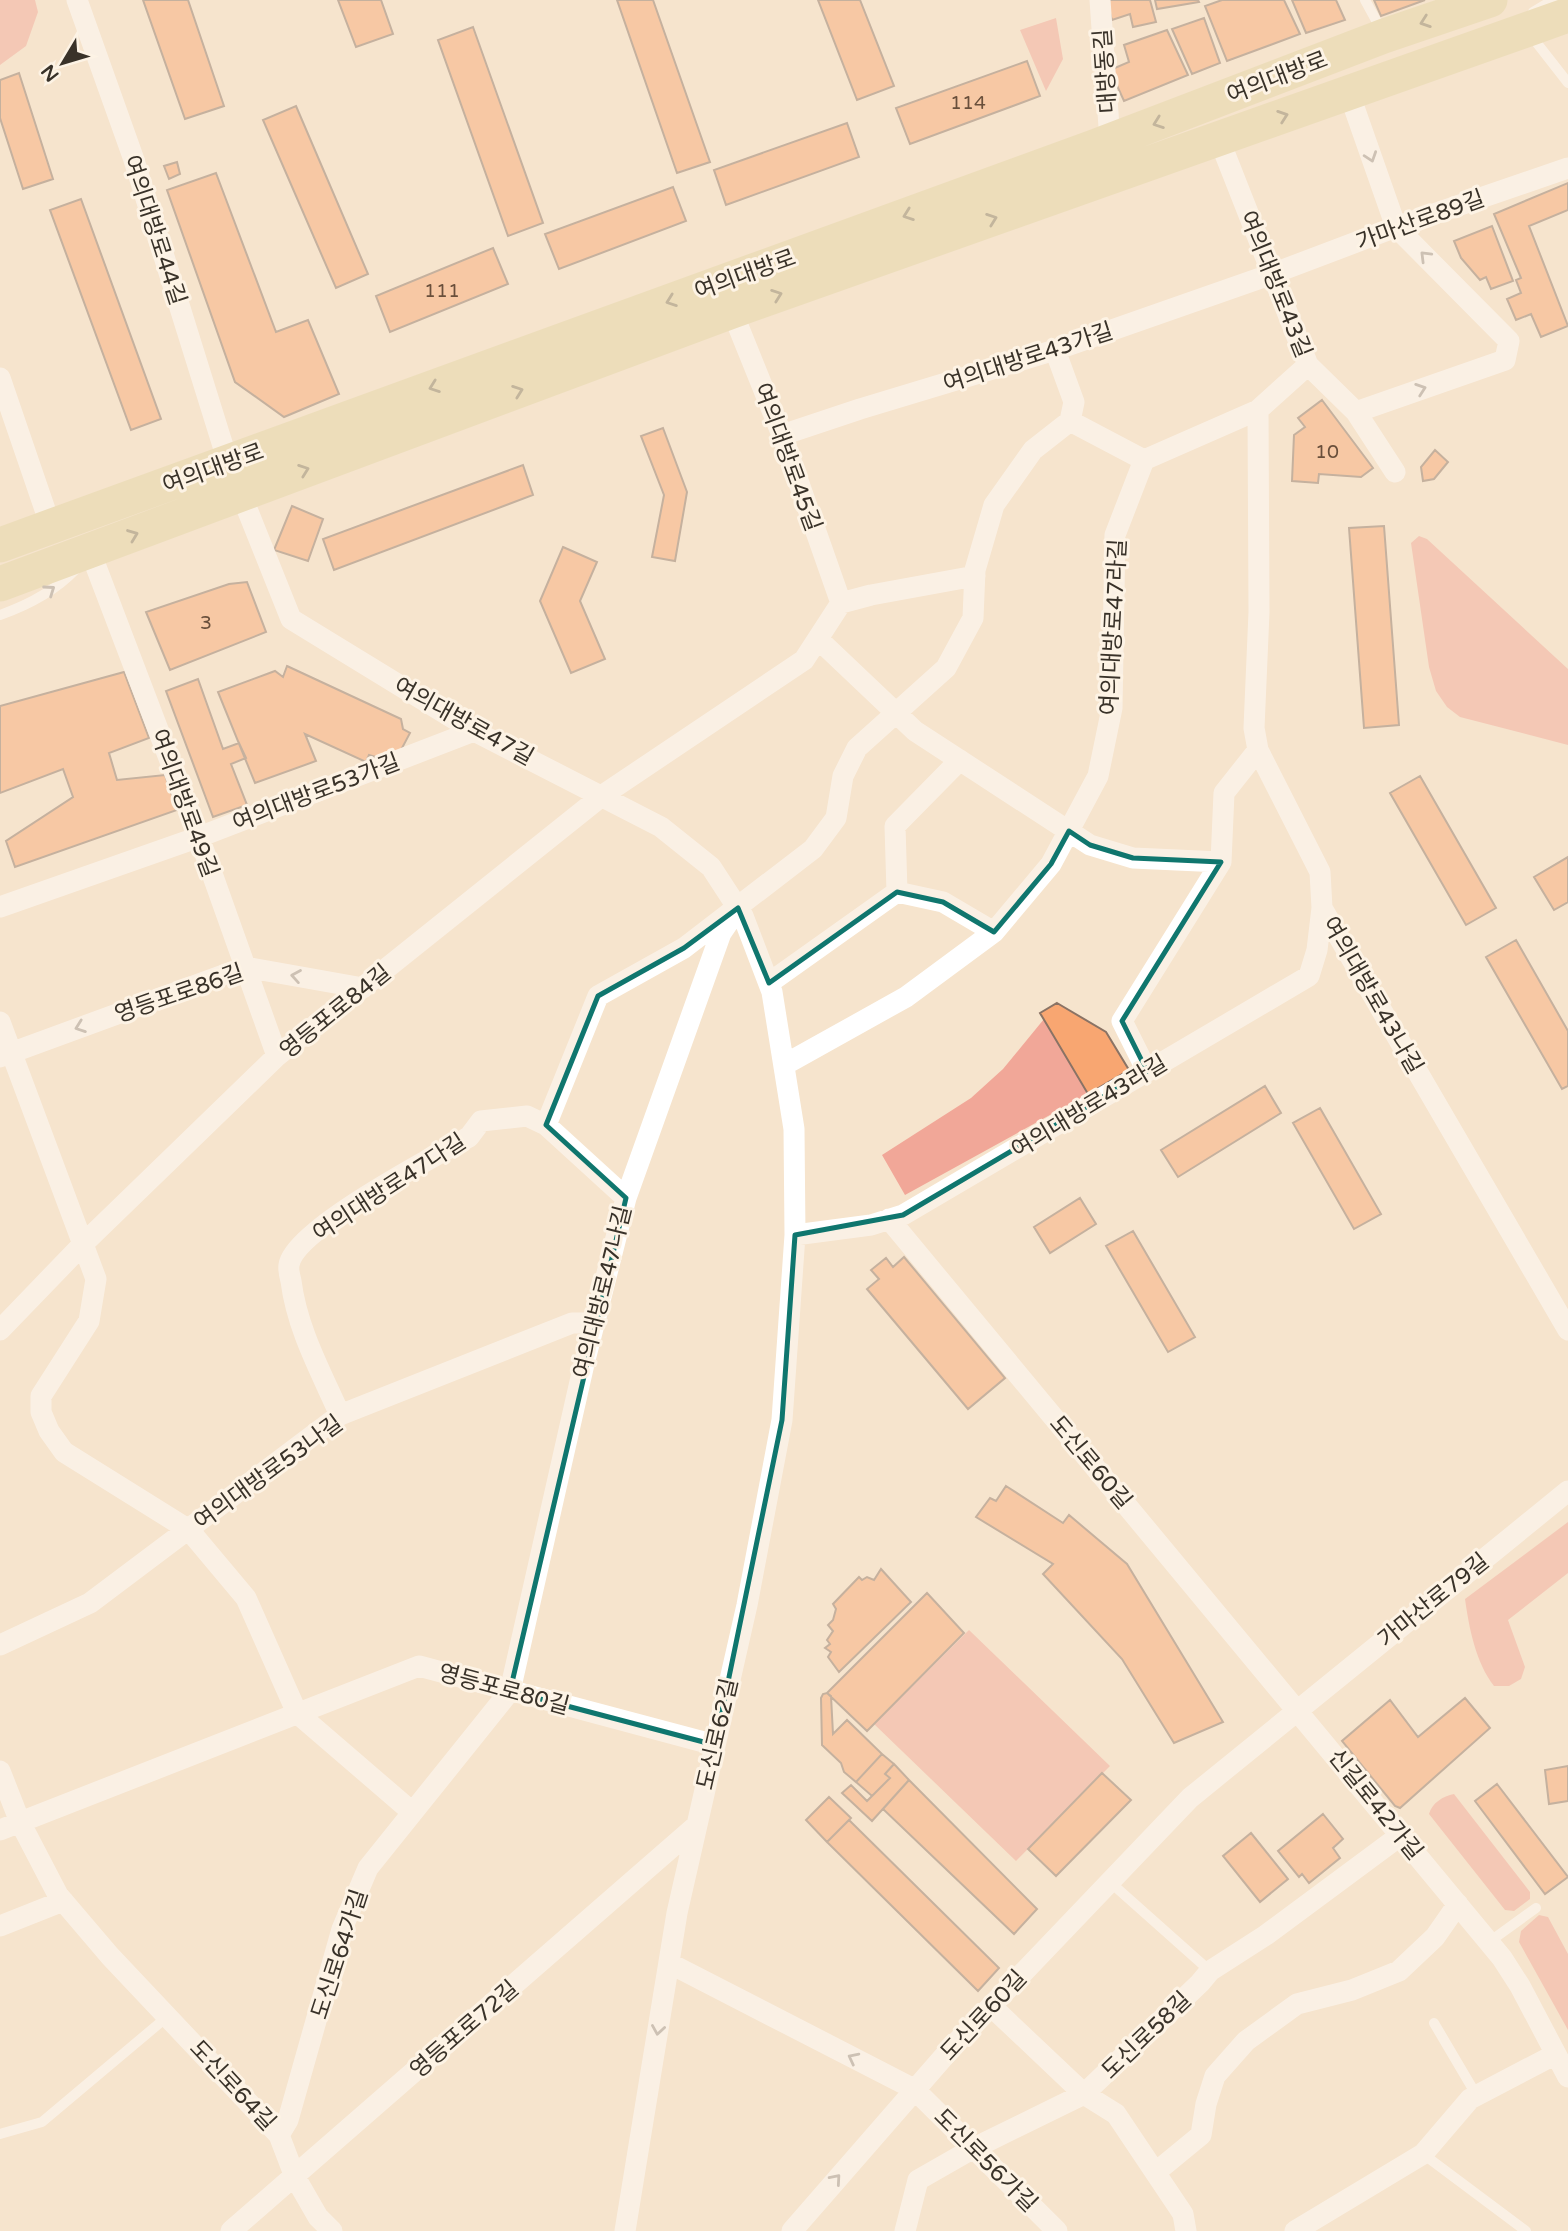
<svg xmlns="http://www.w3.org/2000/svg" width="1568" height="2231" viewBox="0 0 1568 2231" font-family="'Varela Round','Noto Sans KR',sans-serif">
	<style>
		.green { fill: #f1a798 }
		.building { fill: #f8a671; stroke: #8a7365; stroke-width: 2 }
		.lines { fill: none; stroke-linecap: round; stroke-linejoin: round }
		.service { stroke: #fff; stroke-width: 10 }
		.minor { stroke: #fff; stroke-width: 21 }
		.primary { stroke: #e2d6a3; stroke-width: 35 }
		.oneway { stroke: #857c60 }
		.oneway2 { stroke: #9c9894 }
		.marked { fill: none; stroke: #0f766e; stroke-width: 5; stroke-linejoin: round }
		.labels { text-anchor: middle; stroke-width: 6; stroke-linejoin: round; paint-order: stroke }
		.number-label { font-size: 19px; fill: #694f3b }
		.street-label { font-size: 23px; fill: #393229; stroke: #fdf3e5 }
	</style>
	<rect width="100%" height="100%" fill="#f6e4cd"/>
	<path class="green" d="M0,0H35L38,12L26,46L0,65Z
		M1056,18L1063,59L1046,91L1020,30Z
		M1419,536L1427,539L1568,669V745L1460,717L1447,707L1436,691L1429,667L1411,543Z
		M1044,1019L1088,1094L905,1195L882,1155L971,1098L1003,1069Z
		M1568,1522V1573L1508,1620L1525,1667L1521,1679L1509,1686H1494C1476,1663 1469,1628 1465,1599Z
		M969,1630L1110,1766L1016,1861L874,1724Z
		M1454,1794L1530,1892V1899L1514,1911L1505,1910L1429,1814C1432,1803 1443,1796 1454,1794Z
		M1539,1915L1548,1917L1568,1954V2030L1519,1942L1521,1931Z"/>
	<path class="building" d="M143,0H188L224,106L185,119Z
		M338,0H381L393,34L356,47Z
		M617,0H653L710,162L677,173Z
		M818,0H860L894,86L857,100Z
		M1106,0H1150L1156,22L1133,27L1130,14L1112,20Z
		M1155,0H1198L1199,2L1157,9Z
		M1222,0H1284L1300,34L1227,61L1205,6Z
		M1292,0H1336L1345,20L1306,33Z
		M1374,0H1425L1381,16Z
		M1204,18L1220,63L1192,74L1172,29Z
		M473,27L543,223L508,236L438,40Z
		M1167,30L1188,75L1124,101L1110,70L1129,62L1124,45Z
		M1027,61L1040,96L910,144L896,108Z
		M19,73L53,179L23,189L0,118V80Z
		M296,106L368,274L336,288L263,120Z
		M847,123L859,157L726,205L714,170Z
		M177,162L180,174L169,179L164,166Z
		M216,173L276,332L308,320L339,394L284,417L235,382L167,190Z
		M1568,183V210L1529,226L1568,326L1541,337L1531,314L1516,320L1507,299L1521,293L1516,280L1521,278L1494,214Z
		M673,187L686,221L559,269L545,234Z
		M81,199L161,419L131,430L50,210Z
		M1492,226L1513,281L1491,289L1486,277L1480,280L1461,258L1454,241Z
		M493,248L508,284L390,332L376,296Z
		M1322,400L1373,468L1361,477L1319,474L1318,483L1292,481L1294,435L1305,427L1298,418Z
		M663,428L687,492L675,561L652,557L664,495L641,436Z
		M1435,450L1448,462L1434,479L1423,481L1421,467Z
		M523,465L533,495L334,570L323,539Z
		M292,506L323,519L308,561L274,550Z
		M1384,526L1399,725L1364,728L1349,528Z
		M563,547L597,562L580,601L605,659L571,673L540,601Z
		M247,582L266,632L170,670L146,612L229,584Z
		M287,666L401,719L403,729L410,733L401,750L379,758L369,755L366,762L305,734L316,761L255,783L218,692L275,671L283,677Z
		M124,672L149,738L109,753L117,780L165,775L177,810L15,867L6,841L73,797L63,769L0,793V706Z
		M198,679L223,749L239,743L246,758L231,764L247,805L213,817L166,691Z
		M1420,776L1496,908L1466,925L1390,793Z
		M1568,857V902L1554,910L1534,877Z
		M1516,940L1568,1031V1086L1562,1089L1486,957Z
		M1057,1003L1106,1032L1129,1070L1088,1094L1040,1013Z
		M1265,1086L1281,1113L1178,1177L1161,1150Z
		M1320,1108L1381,1214L1354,1229L1293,1123Z
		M1080,1198L1096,1224L1050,1253L1034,1227Z
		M1133,1231L1195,1337L1168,1352L1106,1246Z
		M904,1257L1005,1378L968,1409L867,1289L879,1279L871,1270L886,1258L893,1267Z
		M1006,1486L1063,1523L1069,1515L1127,1564L1223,1722L1174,1743L1122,1659L1043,1574L1053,1564L976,1517L990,1498L996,1501Z
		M881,1569L911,1602L839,1672L828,1657L831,1652L825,1648L830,1644L827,1640L833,1631L828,1625L833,1620L836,1609L833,1604L859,1577L862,1580L867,1577L874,1580Z
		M927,1593L964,1633L867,1731L827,1693Z
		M827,1693L831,1696L833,1734L847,1720L882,1754L856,1782L844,1772L841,1763L822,1745L821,1698L823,1694Z
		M1465,1698L1490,1728L1400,1808L1395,1806L1342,1741L1390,1700L1418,1737Z
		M882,1754L894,1764L885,1774L890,1778L872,1796L856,1782Z
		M894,1764L909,1780L872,1821L842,1793L851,1785L867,1801L890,1778L885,1774Z
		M1568,1766V1801L1549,1804L1545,1770Z
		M1102,1773L1131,1800L1056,1876L1028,1849Z
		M909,1780L1037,1909L1014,1934L883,1809Z
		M1497,1784L1568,1877L1545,1894L1475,1801Z
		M829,1797L851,1818L827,1842L806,1820Z
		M1323,1814L1343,1839L1333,1848L1340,1858L1309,1883L1302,1874L1299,1877L1278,1851Z
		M849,1820L999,1968L978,1991L827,1842Z
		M1251,1833L1288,1879L1260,1902L1223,1856Z"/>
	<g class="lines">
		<path class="service" d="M1365,0L1383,33
			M1533,12L1553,0
			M1529,33L1568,83
			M0,615C28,605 54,592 75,570
			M1110,1882L1210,1971
			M1489,1942L1536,1908
			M1434,2023L1477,2096
			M0,2134L42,2122L168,2016
			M1423,2154L1526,2231"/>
		<path class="minor" d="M77,0L133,157L228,462
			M1100,0L1110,141
			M1349,93L1396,227L1509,341L1505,360L1356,412
			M1219,139L1308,365L1356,412L1395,472
			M1308,365L1258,410L1259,612L1254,728L1258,750L1320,872L1322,908L1568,1330
			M0,378L51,527
			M1070,421L1144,460
			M782,435L860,409L1055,350L1272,274L1396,227L1568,168
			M241,494L291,619L474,731L661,827L711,867L743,916L772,992L794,1129L795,1235L782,1420L747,1605L677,1913L625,2231
			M90,551L199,837L277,1056
			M841,603L871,595L975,576
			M818,639L915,731L1090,845L1133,858L1221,862
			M897,892L895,826L960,760
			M897,892L943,902L994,932
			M0,907L199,837L474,731
			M769,983L897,892
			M0,1022L96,1279L89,1321L41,1396V1412L49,1431L64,1452L189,1530L246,1598L297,1713L412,1812
			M0,1057L245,967L363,988
			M784,1065L906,997L994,932L1051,864L1098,776L1112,708L1115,535L1144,460L1258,410
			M1147,1071L1122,1021L1221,862L1224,793L1258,750
			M546,1125L598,996L684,948L813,849L836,818L843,776L857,748L946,668L973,618L975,570L994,505L1033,450L1070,421L1074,402L1055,350
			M889,1219L1502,1958L1520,1986L1568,2077
			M795,1235L871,1225L903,1215L1309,976L1317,950L1322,908
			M0,1330L83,1244L277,1056L603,795L804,660L841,603L782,435L732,311
			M340,1415C321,1372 297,1329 291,1281C290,1277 288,1270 289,1265C294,1230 435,1156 469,1137L481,1121L527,1116L546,1125L626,1198
			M0,1645L90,1603L340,1415L572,1323H594
			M0,1771L20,1822L58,1895L110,1956L279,2135L295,2177L318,2217L332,2231
			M0,1830L419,1666L715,1745
			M0,1926L63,1901
			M669,1963L914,2089L1057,2231
			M991,2006L1084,2094L1116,2114L1183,2214L1186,2231
			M279,2135L288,2120L342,1929L368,1868L510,1691L584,1364L626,1198L721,933L738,908
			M1156,2172L1201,2135L1206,2104L1215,2076L1246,2041L1297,2004L1352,1990L1399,1971L1435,1937L1458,1904
			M231,2231L696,1826
			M792,2231L954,2045L1190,1798L1568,1491
			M905,2231L918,2180L974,2148L1084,2094L1200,1983L1210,1971L1266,1935L1401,1835
			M1295,2231L1423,2154L1470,2099L1556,2054"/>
		<path class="primary" d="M0,545L1094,147L1384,36L1490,0
			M0,584L732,311L1568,15"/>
	</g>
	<defs><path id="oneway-chevron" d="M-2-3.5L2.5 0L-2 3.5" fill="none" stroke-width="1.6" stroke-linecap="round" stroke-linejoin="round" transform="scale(1.75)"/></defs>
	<g class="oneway">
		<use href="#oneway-chevron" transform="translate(1425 22) rotate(161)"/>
		<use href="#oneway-chevron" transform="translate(1283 116) rotate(-19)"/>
		<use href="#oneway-chevron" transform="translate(1158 123) rotate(160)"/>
		<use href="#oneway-chevron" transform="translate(908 215) rotate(160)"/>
		<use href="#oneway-chevron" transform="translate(992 219) rotate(-20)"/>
		<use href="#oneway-chevron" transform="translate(777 295) rotate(-20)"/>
		<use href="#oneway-chevron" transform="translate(671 301) rotate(160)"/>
		<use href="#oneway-chevron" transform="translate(434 387) rotate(160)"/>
		<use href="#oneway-chevron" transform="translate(518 391) rotate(-20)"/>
		<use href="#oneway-chevron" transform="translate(304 470) rotate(-20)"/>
		<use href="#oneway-chevron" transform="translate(133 535) rotate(-21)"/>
	</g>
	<g class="oneway2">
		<use href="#oneway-chevron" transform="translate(1371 157) rotate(71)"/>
		<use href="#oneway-chevron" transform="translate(1425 256) rotate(-135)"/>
		<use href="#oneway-chevron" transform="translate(1421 389) rotate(-19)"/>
		<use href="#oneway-chevron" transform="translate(50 590) rotate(-35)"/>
		<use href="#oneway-chevron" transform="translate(296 976) rotate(-170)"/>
		<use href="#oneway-chevron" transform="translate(80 1027) rotate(160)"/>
		<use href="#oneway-chevron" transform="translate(658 2030) rotate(99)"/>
		<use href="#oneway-chevron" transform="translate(853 2058) rotate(-153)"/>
		<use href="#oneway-chevron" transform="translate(836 2179) rotate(-49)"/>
	</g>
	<path d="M0 0H1568V2231H0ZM1069,831L1090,845L1133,858L1221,862L1122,1021L1147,1071L903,1215L795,1235L782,1420L715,1745L510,1691L626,1198L546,1125L598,996L684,948L738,908L769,983L897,892L943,902L994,932L1051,864Z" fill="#f6e4cd" fill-opacity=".55" fill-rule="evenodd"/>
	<path class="marked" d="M1069,831L1090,845L1133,858L1221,862L1122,1021L1147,1071L903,1215L795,1235L782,1420L715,1745L510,1691L626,1198L546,1125L598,996L684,948L738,908L769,983L897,892L943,902L994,932L1051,864Z"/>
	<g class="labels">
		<g class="number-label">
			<text x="968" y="109">114</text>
			<text x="442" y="297">111</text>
			<text x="1327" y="458">10</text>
			<text x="206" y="629">3</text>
		</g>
		<g class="street-label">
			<text transform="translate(1105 71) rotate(-94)" y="8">대방동길</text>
			<text transform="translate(1277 77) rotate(-21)" y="8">여의대방로</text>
			<text transform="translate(1420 220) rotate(-20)" y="8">가마산로89길</text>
			<text transform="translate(155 230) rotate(72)" y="8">여의대방로44길</text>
			<text transform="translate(745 274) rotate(-20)" y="8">여의대방로</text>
			<text transform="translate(1276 284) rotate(68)" y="8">여의대방로43길</text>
			<text transform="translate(1028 357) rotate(-18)" y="8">여의대방로43가길</text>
			<text transform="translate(788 457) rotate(70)" y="8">여의대방로45길</text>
			<text transform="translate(213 468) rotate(-20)" y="8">여의대방로</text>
			<text transform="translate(1113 627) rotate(-87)" y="8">여의대방로47라길</text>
			<text transform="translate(464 721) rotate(29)" y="8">여의대방로47길</text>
			<text transform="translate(316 792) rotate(-21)" y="8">여의대방로53가길</text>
			<text transform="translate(185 803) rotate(70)" y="8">여의대방로49길</text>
			<text transform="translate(179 993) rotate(-19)" y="8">영등포로86길</text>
			<text transform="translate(1373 995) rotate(60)" y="8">여의대방로43나길</text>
			<text transform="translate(335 1011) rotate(-39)" y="8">영등포로84길</text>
			<text transform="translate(1089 1106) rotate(-31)" y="8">여의대방로43라길</text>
			<text transform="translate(389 1187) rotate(-33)" y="8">여의대방로47다길</text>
			<text transform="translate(602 1292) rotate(-76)" y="8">여의대방로47나길</text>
			<text transform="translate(1091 1462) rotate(50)" y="8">도신로60길</text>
			<text transform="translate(268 1472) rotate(-36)" y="8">여의대방로53나길</text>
			<text transform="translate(1433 1600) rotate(-39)" y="8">가마산로79길</text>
			<text transform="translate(504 1689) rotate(15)" y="8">영등포로80길</text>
			<text transform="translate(717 1734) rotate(-77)" y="8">도신로62길</text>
			<text transform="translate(1376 1804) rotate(51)" y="8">신길로42가길</text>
			<text transform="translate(339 1954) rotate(-72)" y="8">도신로64가길</text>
			<text transform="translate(983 2015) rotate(-47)" y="8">도신로60길</text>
			<text transform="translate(464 2029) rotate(-41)" y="8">영등포로72길</text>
			<text transform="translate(1146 2035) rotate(-44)" y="8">도신로58길</text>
			<text transform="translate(233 2085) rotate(47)" y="8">도신로64길</text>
			<text transform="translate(986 2160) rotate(45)" y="8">도신로56가길</text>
		</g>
	</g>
	<g transform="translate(63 63) rotate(232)" stroke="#fdf3e5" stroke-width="5" paint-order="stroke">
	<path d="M0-5L12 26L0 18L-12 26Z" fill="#393229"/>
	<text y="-10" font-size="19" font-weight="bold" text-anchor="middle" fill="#393229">N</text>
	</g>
</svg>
